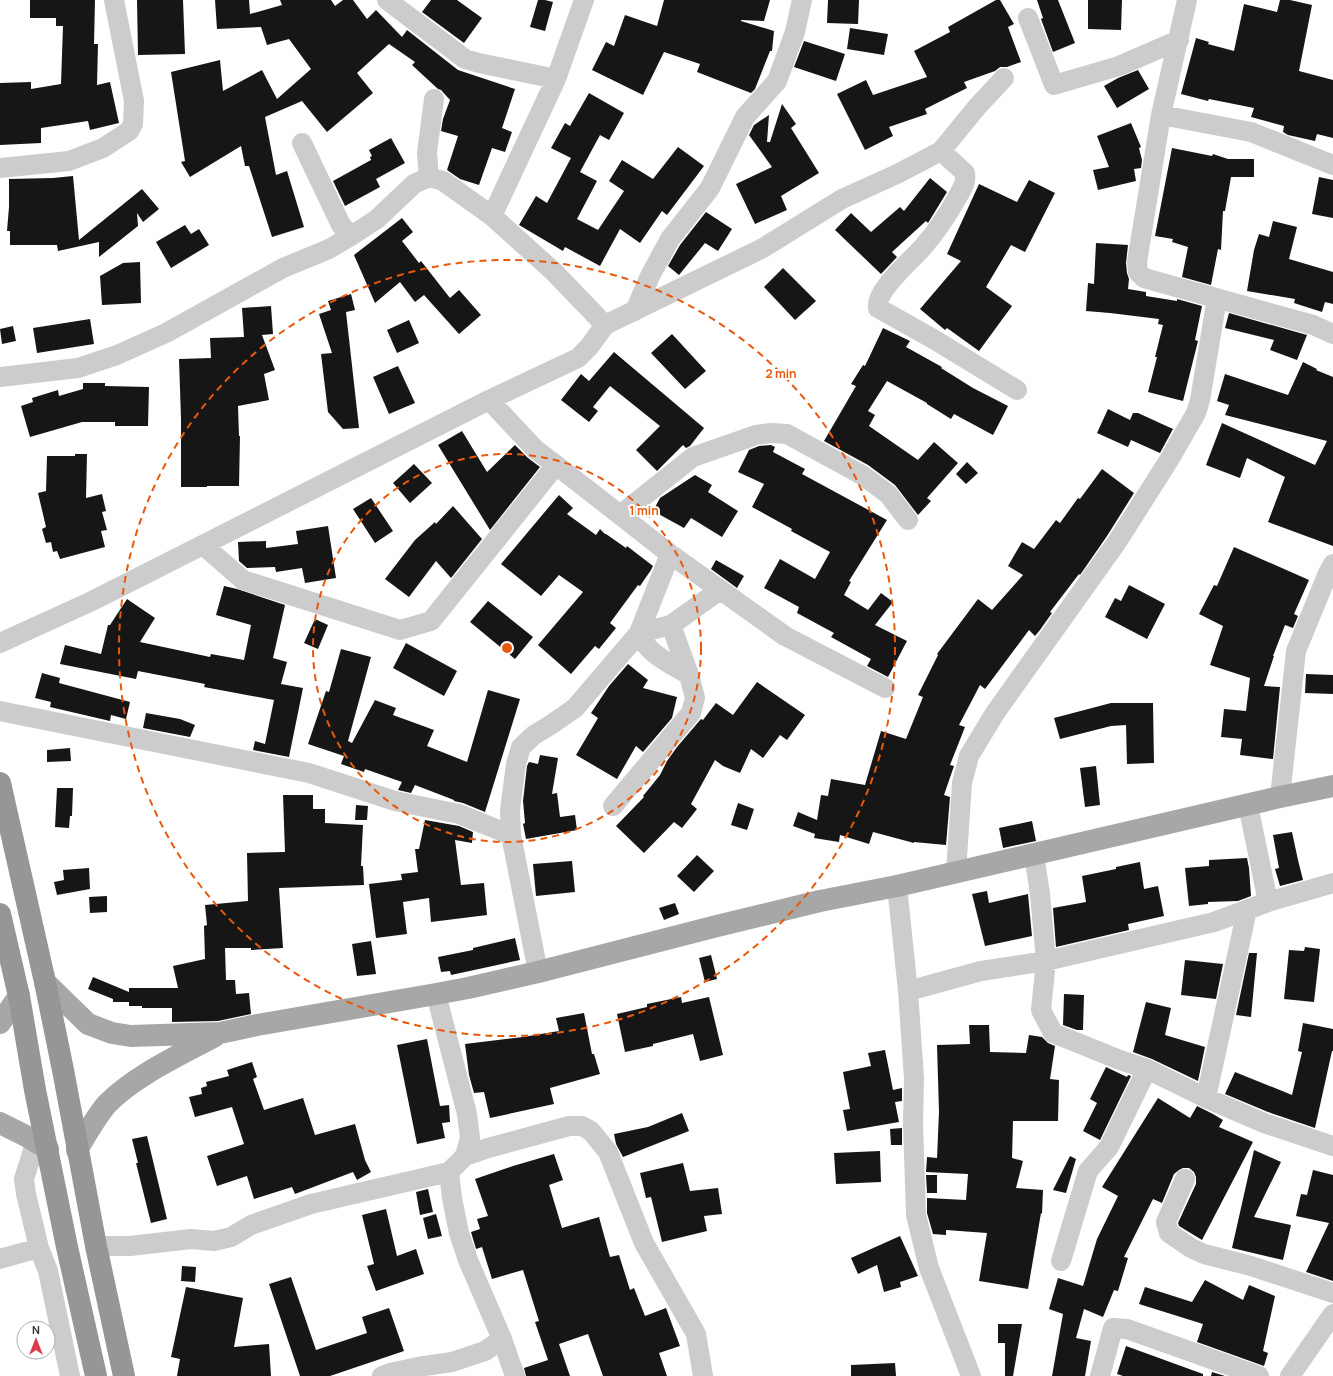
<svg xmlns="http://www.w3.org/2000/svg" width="1333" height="1376" viewBox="0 0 1333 1376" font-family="Manrope,sans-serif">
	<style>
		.building { fill: #161616 }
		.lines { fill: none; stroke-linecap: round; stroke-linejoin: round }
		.minor { stroke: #ccc; stroke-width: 20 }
		.major { stroke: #a7a7a7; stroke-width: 22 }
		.highway { stroke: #969696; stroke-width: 22 }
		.ring { fill: none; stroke: #e8590c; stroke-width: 2; stroke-dasharray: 7 5 }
		.centre { fill: #e8590c; stroke: #fff; stroke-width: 2 }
		.ring-label { font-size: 12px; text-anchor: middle; font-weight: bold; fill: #e8590c; stroke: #fff; stroke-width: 4; stroke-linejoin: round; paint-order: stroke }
	</style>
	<rect width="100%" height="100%" fill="#fff"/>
	<path class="building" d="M30,0H95L94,44H98L97,85L110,82L119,123L90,130L88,121L41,128V143L0,145V83L31,82V89L61,84L63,26H56V18H30Z
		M137,0H183L185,54L138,55Z
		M215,0H249L250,14L282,5L280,0H331L335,6L343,0H353L367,19L376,10L402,37L407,30L458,70L515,89L502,128L512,132L505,152L492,148L479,185L460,179L447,170L458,136L441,131L443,119L450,100L441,90L438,89L412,65L415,62L389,44L357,73L373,93L327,132L302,101L265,117L276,175L287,171L304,227L272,237L249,166H245L241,146L190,177L181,162L185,161L171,72L220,60L223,91L262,70L277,99L311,69L289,39L267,45L261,27L217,29Z
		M431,0H457L482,18L464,43L422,12Z
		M538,0H545L553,2L545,31L530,27Z
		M664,0H770L764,21L741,20V21L774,31L772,51H770L755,89L751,93L697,72L700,64L664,52L643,95L592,70L606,42L614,46L625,15L657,26Z
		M828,0H859L858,24L827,23Z
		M996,0H1000L1014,24L1008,27L1021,62L1007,67H1000L995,71L964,82L967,88L925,109L927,114L889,127L893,136L865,150L837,94L866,80L873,95L927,77L914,51L950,32L948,27Z
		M1037,0H1058L1075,43L1053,52L1041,19L1043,18Z
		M1088,0H1122L1121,30L1088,29Z
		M1280,0H1290L1312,5L1299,71L1333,80V138L1317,134L1315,141L1288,135L1283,132L1284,126L1251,117L1254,108L1209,99L1208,101L1181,94L1196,38L1209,42L1208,44L1234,51L1244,4L1277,12Z
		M850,28L888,34L884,55L847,49Z
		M804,41L845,54L836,81L794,67Z
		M1138,70L1149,89L1117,108L1104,86L1118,78Z
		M589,93L624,113L609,140L600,135L580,172L597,181L577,219L598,230L624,191L609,181L622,160L653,179L678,147L704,166L667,215L662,211L640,243L620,229L600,266L565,247L563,251L519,225L536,196L547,203L571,158L551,148L565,123L570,126Z
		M782,104L796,124L791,128L819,173L781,196L787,210L755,224L736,184L772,167L749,135L754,125L769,115L767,142H770Z
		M1131,123L1141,147L1139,148L1142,160L1141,168L1134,169L1136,181L1098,190L1093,170L1109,167L1097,136Z
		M391,138L405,163L376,179L380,187L345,206L333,181L371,160L370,157L372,156L369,150Z
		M1172,148L1212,156L1213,154L1228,159H1254V177H1231L1225,211H1223L1221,250L1218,249L1211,285L1182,277L1188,247L1172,242L1173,239L1155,236Z
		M73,176L79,240L142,189L159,209L143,222L137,213L138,226L99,257V242L58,251L57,245H10V231H7L9,207V179L53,178Z
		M1319,177L1333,180V218L1312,214Z
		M930,178L947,192L928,223L926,221L892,252L897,257L881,274L835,230L851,213L871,232L900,207L904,211Z
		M1029,180L1055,193L1025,252L1011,245L986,287L1012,306L979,351L947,328L945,330L920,309L961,261L947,254L979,184L1017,202Z
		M706,212L732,229L718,251L705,243L679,275L668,266L680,245Z
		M402,218L413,232L402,241L419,263L421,261L450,298L459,290L481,315L459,334L424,295L415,302L400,282L375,303L354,255Z
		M1273,221L1297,227L1289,259L1333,272V304L1325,302L1322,312L1294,303L1295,299L1247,291L1254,250L1259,234L1269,237Z
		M185,225L191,234L199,229L209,245L171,268L156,242Z
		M1096,243L1128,245L1126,263L1127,273L1129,279L1128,289L1146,292V296L1177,301V299L1202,306L1195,340L1198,341L1183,401L1148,392L1157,357H1155L1163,325L1158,324L1159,319L1110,313L1086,311L1088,283L1094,284Z
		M140,262L141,303L102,305L100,276L123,263Z
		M783,268L816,301L795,320L764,287Z
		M351,294L355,310L346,312L359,428L343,429L328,412L321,354L332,353L319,314L331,310L328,301Z
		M271,306L273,334L262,335L275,370L264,374L269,400L238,406L239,436H240L239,486H207V487H181V419L179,359L211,358L210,338L244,337L242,308Z
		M1229,313L1307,335L1297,360L1270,350L1274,340L1225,328Z
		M90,319L94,344L37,353L33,328Z
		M409,320L419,343L397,353L387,330Z
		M13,326L16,341L2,344L0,329Z
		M883,328L910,341L906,347L942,367L941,368L973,388L1008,406L993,435L954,414L951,419L927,404V403L887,381L868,411L875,415L869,426L918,460L934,442L958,463L927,498L931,501L918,515L895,485L868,465L824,441L856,386L851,384L863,365L865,366Z
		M672,334L706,371L685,389L651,353Z
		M614,352L704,428L690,446L686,448L683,445L657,471L636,450L660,426L610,386L593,407L598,411L589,422L561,400L581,374L589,381Z
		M1303,362L1317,369L1316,370L1333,377V546L1268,522L1285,477L1247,458L1240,478L1206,465L1222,423L1315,465L1327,441L1225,415L1229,405L1217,401L1225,374L1288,395Z
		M398,366L415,403L389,414L373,377Z
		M83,383H105V386L149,387L148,426H115V422H82L30,437L21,406L33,402L32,398L58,390L59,396L83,389Z
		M1108,409L1130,420L1133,413H1138L1173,429L1160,453L1131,440L1128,447L1097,433Z
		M462,431L487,472L515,445L528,458L540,467L490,530L438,445Z
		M771,445L775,447L773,452L805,469L802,474L887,520L849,581L851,582L844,595L868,610L881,593L893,602L875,625L907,641L888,677L867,666L871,659L831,637L834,633L797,613L799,607L764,588L780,559L815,579L830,552L791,531L792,529L752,507L764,484L738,472L749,450L759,446Z
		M75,454H87L86,498L102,494L106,511L102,512L107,530L101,531L105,547L60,559L57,551L53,552L51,542L46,543L42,529L46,527L38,493L46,491L47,456H75Z
		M967,462L978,473L966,484L956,474Z
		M414,464L432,483L410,503L393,483Z
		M1102,469L1134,493L1107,536L1080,575L1079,574L1050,612L1052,613L1040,630L1035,636L1029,630L985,689L980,685L959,725L965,727L950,765L954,766L944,795L950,797L946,845L914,842V843L873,832L869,844L840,835L839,842L814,838L815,834L793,826L798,812L817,820L821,795L828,796L831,779L865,785L881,731L906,739L923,697L918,695L938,655L937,654L978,599L992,610L1023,575L1008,566L1022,542L1034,549L1056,520L1060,523L1078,498L1080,499Z
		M695,475L712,485L708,492L738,511L722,537L691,518L684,528L653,511L660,498Z
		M559,495L573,508L567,514L596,535L600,529L605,534H606L626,548L627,546L653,566L651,570L640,586L638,585L610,623L616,628L599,649L595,646L571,674L538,645L583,592L559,575L541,596L501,564Z
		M371,498L393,531L375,543L353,509Z
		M453,506L482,539L451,578L436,561L409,597L385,579L415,540L435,522L436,524Z
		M328,526L336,578L305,583L302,568L276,572L275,567L247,568L239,561L238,542L266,541V548L298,544L296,531Z
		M1234,547L1309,580L1294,614L1298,616L1293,628L1285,625L1273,656H1274L1264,686L1280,687L1273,759L1240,755L1242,739L1221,737L1224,709L1246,711L1250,678L1210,665L1223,626L1199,614L1214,585L1217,586Z
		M716,560L744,576L737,588L711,569Z
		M1129,585L1165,604L1147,639L1105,617L1115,598L1121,601Z
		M224,586L237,589L285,605L273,658L287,662L281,684L303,688L289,757L253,750L255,741L265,744L274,700L204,687L205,684L138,671L136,679L60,664L65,645L101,654L108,625H110L127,599L155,618L140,642L210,657L211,654L244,660L251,625L216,615Z
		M488,601L533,637L515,659L470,622Z
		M315,619L328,625L318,649L304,643Z
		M406,643L457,671L444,696L393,668Z
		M341,649L371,657L348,741L352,743L375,700L396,708L393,715L434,730L427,746L467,762L488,690L520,699L485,812L463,803L454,801V800L415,785L411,793L398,790L402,782L365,769L364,772L341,764L344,756L308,744L326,691L329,692Z
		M628,664L648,680L643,688L677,697L672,718L643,752L636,746L617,779L576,755L598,718L591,713L609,686Z
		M42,673L60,678L59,683L130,702L126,719L111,715L110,721L50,707L51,702L35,698Z
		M1306,674L1333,675V694L1305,693Z
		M757,682L805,715L787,740L780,735L763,758L751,749L740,773L723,766L715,760L691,804L697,809L682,828L674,822L644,853L616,826L644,797L643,796L660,775L667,761L677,747L701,719L703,720L716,703L733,715Z
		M1111,703H1153L1154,763L1127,764L1126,725L1111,726L1060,739L1054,718Z
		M146,713L180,719L195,725L190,737L143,728Z
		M70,748L71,761L47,762V750Z
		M540,755L558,758L552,794L557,793L560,817L575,815L577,830L526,839L523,824L525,823L523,801L527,766L529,762L538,764Z
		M1096,766L1100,805L1085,807L1080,768Z
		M57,788H73L72,816H70L69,828L55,827Z
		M283,795H313V809H325V823L363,825L361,866H363L364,885L279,888L283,948L251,950V948H225L226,980H235L236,994L249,993L251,1014L218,1021L172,1022V1008H142V1006H129V1002H113V999L88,989L93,977L129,992V988H178L173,966L205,959L204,926L207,925L205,905L248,901L247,853L285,852Z
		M738,803L754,809L747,830L731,825Z
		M356,805L368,806L367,820H355Z
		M425,820L459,826L473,832L472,843L455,840L461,885L484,883L487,915L431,922L429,898L403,902L407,934L376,938L369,884L402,880L401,874L418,872L415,849H419Z
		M1032,821L1036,841L1003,848L999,828Z
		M1292,832L1298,860L1303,880L1280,886L1275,869L1279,868L1273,835Z
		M697,855L714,871L694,892L677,876Z
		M1247,858L1249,868L1251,896L1238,901L1208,902V904L1189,906L1185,868L1209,866V860Z
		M572,861L575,892L536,896L533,864Z
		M1140,862L1144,889L1158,886L1164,916L1128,924L1129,930L1056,947L1053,908L1086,902L1082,876L1116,869V867Z
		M89,868L90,889L57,895L54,882L64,880L63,870Z
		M987,891L989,903L1028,894L1032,936L985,946L972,894Z
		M107,896V912L90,913L89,897Z
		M675,903L679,914L664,920L659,908Z
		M515,938L520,960L451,975L450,971L441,972L438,957L473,950V948Z
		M371,941L376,974L357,976L352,944Z
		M1305,947L1320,949L1314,1002L1284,999L1289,950L1304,951Z
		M1249,953H1257L1251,1017L1236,1015Z
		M711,955L717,979L705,982L699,958Z
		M1185,960L1223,964L1216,999L1181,995Z
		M1064,994L1084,995L1083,1030H1077L1063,1025Z
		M681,997L682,1003L709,997L723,1055L700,1061L693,1034L653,1044V1046L625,1052L617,1014L647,1007V1004Z
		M1146,1002L1171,1008L1165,1035L1205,1047L1198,1081L1152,1059L1133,1052Z
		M584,1013L592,1054H594L600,1074L550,1088L554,1104L490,1118L484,1092L474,1093L469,1075L465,1044L523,1037L559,1031L556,1018Z
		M1303,1023L1333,1029V1051H1332L1315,1128L1268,1112L1225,1094L1235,1072L1292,1095L1302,1052L1298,1051Z
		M969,1025H989L990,1052L1026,1053L1029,1035L1042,1037L1048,1043L1055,1046L1050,1079L1059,1080L1058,1121H1013L1012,1158L1023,1161L1016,1188L1043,1190L1042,1214L1041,1213L1028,1289L979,1281L987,1233L946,1230V1235L933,1234L927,1213V1198L966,1200L968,1174L926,1172L927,1157L937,1158L939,1112L937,1045L970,1044Z
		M427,1039L440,1106L449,1105L450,1122L442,1123L445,1138L417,1144L397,1045Z
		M885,1050L893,1090L902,1088V1101L895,1102L899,1122L847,1131L843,1110L850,1109L843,1072L871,1066L868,1053Z
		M252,1062L257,1077L253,1079L264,1110L303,1098L315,1135L355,1124L365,1160L371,1172L357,1180L353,1172L295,1194L292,1187L254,1199L247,1176L217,1186L207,1156L244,1144L232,1107L195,1117L189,1097L202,1094L201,1088L207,1086L206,1082L229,1076L227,1070Z
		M1106,1067L1127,1077L1128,1075L1131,1076L1100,1140L1083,1131L1097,1103L1090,1099Z
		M1158,1098L1190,1118L1197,1106L1213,1114L1223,1120L1219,1127L1253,1142L1202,1240L1179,1226L1178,1223L1196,1184V1177L1194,1172L1189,1168H1183L1179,1170L1174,1174L1162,1203L1153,1199L1124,1257L1128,1258L1118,1291L1114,1290L1103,1317L1084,1309L1076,1338L1091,1341L1085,1376H1052L1063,1314L1049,1309L1058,1278L1083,1286L1097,1239L1118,1196L1102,1187Z
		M682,1113L689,1131L623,1157L616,1144L614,1134L648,1127Z
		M902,1128V1145H891L890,1129Z
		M147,1136L167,1219L151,1223L136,1163H138L132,1139Z
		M1254,1150L1281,1162L1254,1217L1291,1225L1283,1260L1232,1248Z
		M880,1151L881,1182L836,1184L834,1153Z
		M554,1154L563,1180L549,1185L562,1228L599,1217L610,1257L619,1255L630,1290L634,1288L645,1316L666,1308L680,1346L659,1353L667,1376H603L588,1334L559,1344L570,1376H526L524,1368L548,1360L535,1322L539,1321L523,1270L492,1279L482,1247L476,1249L471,1232L480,1229L477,1219L488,1216L475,1179L513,1166Z
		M1070,1156L1076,1159L1066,1193L1053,1190Z
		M683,1163L690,1191L718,1188L722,1214L704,1216L707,1231L662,1242L651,1197L646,1198L640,1173Z
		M1313,1170L1333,1175V1281L1306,1272L1329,1223L1296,1216L1301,1194L1307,1195Z
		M926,1175H937V1193H927Z
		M428,1189L433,1212L420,1215L416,1192Z
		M386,1209L397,1256L416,1249L424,1274L376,1291L367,1266L374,1264L362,1215Z
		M436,1214L442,1236L428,1239L423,1218Z
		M900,1236L918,1276L900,1282L901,1287L884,1292L877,1265L858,1274L851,1258Z
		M182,1266L196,1267L195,1282L181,1281Z
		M291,1277L316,1350L367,1333L362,1317L389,1308L404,1351L330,1376H300L269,1284Z
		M1205,1280L1243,1300L1249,1285L1275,1296L1263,1351L1268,1353L1264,1366L1197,1342L1203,1324L1139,1304L1145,1287L1192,1302Z
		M186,1287L243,1298L234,1347L269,1344L271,1376H177L180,1359L171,1357Z
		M998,1324H1022L1013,1376H1005V1343H998Z
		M1126,1346L1203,1374V1376H1123L1117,1374Z
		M895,1363L896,1376H851V1365Z
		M1212,1372L1225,1376H1211Z"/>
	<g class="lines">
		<path class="minor" d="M387,0L465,59L479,63L556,79
			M1187,0L1161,115L1137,262L1138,272L1144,278L1313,325L1333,334
			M1028,18L1054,85L1119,66L1179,40
			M1161,115L1251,132L1333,165
			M302,143L341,225L351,236
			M941,151L965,173C967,183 961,190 957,198C947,216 936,232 923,247C912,260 875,290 878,308L935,340L1017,390
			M0,168L69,161L103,148L129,131L133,124L134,101L114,0
			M429,177L427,153L434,99
			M492,216L556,79L584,0
			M635,311L650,276L670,239L710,188L745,117L777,81L795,32L802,0
			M0,377L78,368L117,355L166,333L283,268L329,249L351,236L377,219L414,184L429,177L443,181L492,216L553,271L605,325
			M489,400L536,450L556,465L670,554L785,636L885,688
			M620,515L693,457L756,435L771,433L787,434L862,475L888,494L908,520
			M203,545L243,580L400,630L431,621L556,465
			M0,643L92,601L489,400L578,358L589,347L605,325L763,248L842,199L897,174L941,151L977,107L1004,78
			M689,675C671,664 647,654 639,633L671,625L720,590
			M0,711L309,773L395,801L459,814L511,835
			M1280,797L1296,651L1328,573L1333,564
			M1248,805L1268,902
			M613,806L691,713L695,698L689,675L671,625
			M1034,854L1040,894L1046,961L1041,1010L1053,1033L1120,1060L1147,1069L1206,1098L1264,1123L1333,1146
			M956,872L962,783L969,756L995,713L1117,542L1169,460L1196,413L1200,400L1217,298
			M897,886L908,991L914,1078L913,1124L916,1215L929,1268L971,1376
			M538,972L511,835L510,810L516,764L521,747L534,735L552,724L575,708L639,633L670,554
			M908,991L981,971L1046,961L1214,922L1268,902L1333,883
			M436,994L467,1114L470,1138L465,1156
			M1206,1098L1247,910
			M36,1141L24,1179L26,1194L39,1248L48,1271L70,1376
			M449,1172L452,1198L459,1233L468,1260L502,1339L515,1376
			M1185,1179L1166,1222L1169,1233L1191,1248L1204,1254L1251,1266L1333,1293
			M96,1246H130L191,1239L214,1241L231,1237L251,1225L311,1204L449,1172L465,1156L488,1148L569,1126H582L591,1131L608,1152L644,1243L696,1334L703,1376
			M0,1259L39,1248
			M1061,1261L1088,1171L1109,1147L1147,1069
			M382,1376L390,1373L418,1367L452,1362L485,1351L502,1339
			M1100,1376L1113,1328L1127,1329L1259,1376
			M1290,1376L1333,1314"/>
		<path class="major" d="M45,982L88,1024L112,1033L131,1036L220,1033L257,1025L436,994L468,988L538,972L717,926L820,901L897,886L1280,797L1333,786
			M0,1023L19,996
			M0,1123L28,1137L48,1149
			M77,1150C86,1135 95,1118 107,1104C134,1076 180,1055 215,1036"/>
		<path class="highway" d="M0,783L45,982L63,1070L96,1246L124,1376
			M0,914L19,996L35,1090L67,1247L96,1376"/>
	</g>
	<g class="ring">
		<circle cx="507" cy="648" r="194"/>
		<circle cx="507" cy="648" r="388"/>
	</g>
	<circle cx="507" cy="648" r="6" class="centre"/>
	<g class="ring-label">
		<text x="781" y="378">2 min</text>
		<text x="644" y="515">1 min</text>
	</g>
	<g transform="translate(36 1340)"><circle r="19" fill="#ffffff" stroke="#acacac"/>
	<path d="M0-3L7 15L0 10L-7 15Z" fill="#dd3a4a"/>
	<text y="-6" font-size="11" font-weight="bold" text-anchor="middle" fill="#2f2f2f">N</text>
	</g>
</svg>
